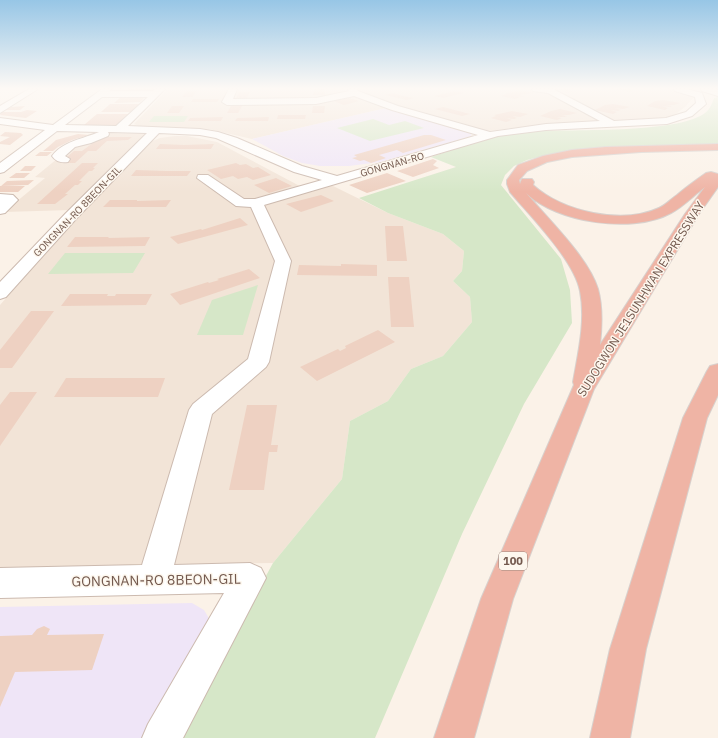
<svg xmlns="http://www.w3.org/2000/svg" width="718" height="738" viewBox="0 0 718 738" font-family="'IBM Plex Sans',sans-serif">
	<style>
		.residential { fill: #f2e4d7 }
		.education { fill: #efe5f7 }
		.green { fill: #d6e7c8 }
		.building { fill: #eed1c2 }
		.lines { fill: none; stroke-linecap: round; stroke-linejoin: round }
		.minor-casing { stroke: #ccbaaf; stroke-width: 2 }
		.highway-casing { stroke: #d8d1cd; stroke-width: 2 }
		.minor { fill: #fff; fill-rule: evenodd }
		.highway { fill: #efb4a5; fill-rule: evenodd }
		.labels { text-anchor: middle; stroke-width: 3; stroke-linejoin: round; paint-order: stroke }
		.far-street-label { font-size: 10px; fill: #73594e; stroke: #fdf7ee }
		.shield { fill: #fdf7ee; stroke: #9c887e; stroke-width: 1 }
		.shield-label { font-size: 11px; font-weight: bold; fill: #73594e }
		.street-label { font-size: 12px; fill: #73594e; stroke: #fdf7ee }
		.near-street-label { font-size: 14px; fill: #73594e; stroke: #fdf7ee }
	</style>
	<rect width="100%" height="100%" fill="#fbf2e8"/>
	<path class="residential" d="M168,89H344L348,94L386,108L252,139L209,129L139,126L134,124Z
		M357,89H670L684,93L693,98L685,107L673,116L650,121L531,126L487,131L400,107L361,92Z
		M101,133L145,134L70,210L4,212L45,178L35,177L80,140Z
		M175,136H187L217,142L311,192L331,185L388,213L443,234L464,251L462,271L453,281L470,297L472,322L443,356L411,369L388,401L350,421L342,479L273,563L0,568V305L65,231L150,142L160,138Z"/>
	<path class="education" d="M386,108L467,132L471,133V136L380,162L349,166H320L302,163L283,156L252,139Z
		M192,603L204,610L210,620L147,738H0V607Z"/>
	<path class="green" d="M718,97V145L573,150L546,155L527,160L514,166L505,175L501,185L561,259L570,290L572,323L524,404L462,534L375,738H177L273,563L342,479L350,421L388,401L411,369L443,356L472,322L470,297L453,281L462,271L464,251L443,234L388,213L359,198L456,167L431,157C461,147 492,136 525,132C561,128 689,136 709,109C711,106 713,101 714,98Z
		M154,116H188L184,122H149Z
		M373,119L389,125L405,121L424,128L370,141L337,128Z
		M65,253H145L133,273L48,274Z
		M258,285L243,335H197L212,300Z"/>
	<path class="building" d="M130,89H158L153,93L124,94Z
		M314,89H325V95H313Z
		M555,89H571L568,90L574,91L568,93Z
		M615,89H630H628L634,91L629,92Z
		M520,90L534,93L520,95L525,97L515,96L520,97L515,99L501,96L506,94H504Z
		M187,91H197L192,97H182Z
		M454,91L464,93L443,98L434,96Z
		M239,92H250L247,98H236Z
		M393,93L403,96L414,98L407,100L385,95Z
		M122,96H146L140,102L114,103Z
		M346,97L359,101L344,105L331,100Z
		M193,99H219L217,102H191Z
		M663,100L680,103L674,105H666L672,106L670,107L662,106L668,108L665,110L647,106L655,101Z
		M110,104H141L133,112H101Z
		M613,104L630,107L623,109L615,108L621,110L618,111L610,110L617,112L613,114L595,110L605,105Z
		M25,106L20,110H5L11,107Z
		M172,106H184L179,113H167Z
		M231,106H242L238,113H227Z
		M313,106H325L324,113H312Z
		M443,107L470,114L462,116L435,109Z
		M560,109L577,113L569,115H561L567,116L564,117H556L562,118L557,120L540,116L551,111Z
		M27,110L37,111L26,118L0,115L2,112H21Z
		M512,111L528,114L520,117L512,116L517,118L514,119L506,118L512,120L506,122L491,118L496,116L494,115Z
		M97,114H129L118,125H84Z
		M278,115H306L305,119H277Z
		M223,117L221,121H188L190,118Z
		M269,117L268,121H235L237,118Z
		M5,132L21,133L23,135L10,145L0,144V142L10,137L0,136Z
		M78,134L89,135L72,140L58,147L53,151H43L48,147H53H48L56,140Z
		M424,135H431L446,140L403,153L397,150L379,155L386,158L371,163L364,160L360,161L352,158L357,157L354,155Z
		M101,137H132L128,140L107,141L96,151H88L75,163H60L74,151H82Z
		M160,144L184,145L214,144L211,149H156Z
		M40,152H52L47,156H35Z
		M433,159L437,161L433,165L439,168L413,177L397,171Z
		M82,163H98L93,168H95L92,171H89L79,181H82L78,185H75L65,194H68L55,204H37Z
		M236,163L240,165L246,164L253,168L258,167L271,175L253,180L247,177L238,179L233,176L221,179L207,170Z
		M25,166H36L31,171H20Z
		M136,170L166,171H191L187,176H131Z
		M16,173H30L24,178H9Z
		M387,173L406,181L367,193L349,185Z
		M276,178L292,186L269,193L254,185Z
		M34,180L28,185L1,186L7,181Z
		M0,186H25L18,192H0Z
		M321,195L334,201L301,212L286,204Z
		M110,200H137V201L171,200L166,207H103Z
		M240,218L248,225L178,244L170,237L201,229L202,230Z
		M385,226H403L407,261H387Z
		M75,237H109L108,238L150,237L145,246L67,247Z
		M341,264L377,265V276L297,275L299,265L341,266Z
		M249,269L260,278L180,305L170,294L208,282L209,283L219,280L217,279Z
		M388,277H409L414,327H391Z
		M70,294H108L107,296H115L116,294H152L146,305L61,306Z
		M31,311H54L12,368H0V350Z
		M378,330L395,342L317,381L300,367L338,349L340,351L346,348L345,346Z
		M66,378H165L158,397H54Z
		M10,392H37L0,446V405Z
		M247,405H277L271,445H278L277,452H269L264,490H229Z
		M44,626L50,629L47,635L104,634L92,670L15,672L0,707V636L32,635L37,629Z"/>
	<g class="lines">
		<defs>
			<path id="minor" d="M29,89H38L0,113V106Z
				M102,89H111L109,91H153L156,89H165L128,126L200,129L218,132L237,138L302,166L337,176L478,135L392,110L354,96L316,104L227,105L222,102L229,89H237L233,99L316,98L349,91L348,89H356L358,91L398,106L490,132L546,124L600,121L548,93L533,91L532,89H553L614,121L666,118L686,112L696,103L695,97L675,91L674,89H686L702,93L706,104L692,116L667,124L546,130L498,136L264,205L291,261L269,362L266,367L212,414L174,565L250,563L261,568L266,578L183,738H142L148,724L224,593L0,598V568L142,565L189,410L193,404L248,359L275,261L251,207L236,206L197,178L198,175H208L244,199H255L322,180L294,172L216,138L200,135L159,133L76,219L6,297L0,299V282L66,213L147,133L108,132L109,134L108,136L91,143L75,147L65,156L70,159L68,162C62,163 56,162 52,156C63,141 83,139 99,132L57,131L4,172L0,173V163L45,130L0,124V118L53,125ZM102,97H148L116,126L65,125Z
				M701,89H713L718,90V96L702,91Z
				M0,194L13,195L18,200L5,213L0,214Z"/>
			<path id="highway" d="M718,144V150L641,152L572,157L547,162L527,171L519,180L520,184L522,179H532L534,182L533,185C563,212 622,225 659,208C666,205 671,199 677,195C686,187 696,180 706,173L711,172L718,174V187L699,214L594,389L513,599L474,738H434L481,599L574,385L573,382C578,353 586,321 580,291C574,260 531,217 510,192L507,184V180L518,165L543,156L572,150L606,147ZM705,187L685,214L600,345C602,327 603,307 598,289C588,257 548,219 526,193C557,223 633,234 671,213C683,207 694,195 705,187Z
				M718,364V395L707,418L646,649L630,738H590L610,649L683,418L707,371L710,366Z"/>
		</defs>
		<use href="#minor" class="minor-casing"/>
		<use href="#highway" class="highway-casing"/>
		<use href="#minor" class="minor"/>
		<use href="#highway" class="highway"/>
	</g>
	<linearGradient id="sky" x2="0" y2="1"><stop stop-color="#97c6e6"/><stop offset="0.46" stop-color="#fdf9f5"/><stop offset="1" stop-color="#fdf9f5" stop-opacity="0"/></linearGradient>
	<rect width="718" height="192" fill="url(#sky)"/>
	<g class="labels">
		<g class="far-street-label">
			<text transform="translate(392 164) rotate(-16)" y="4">GONGNAN-RO</text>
			<text transform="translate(77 211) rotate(-46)" y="4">GONGNAN-RO 8BEON-GIL</text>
		</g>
		<rect class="shield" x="499" y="552" width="28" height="18" rx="3"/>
		<g class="shield-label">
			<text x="513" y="565">100</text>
		</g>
		<g class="street-label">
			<text transform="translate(641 299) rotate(-58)" y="4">SUDOGWON JE1SUNHWAN EXPRESSWAY</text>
		</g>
		<g class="near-street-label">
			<text transform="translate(156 580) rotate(-1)" y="5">GONGNAN-RO 8BEON-GIL</text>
		</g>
	</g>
</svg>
